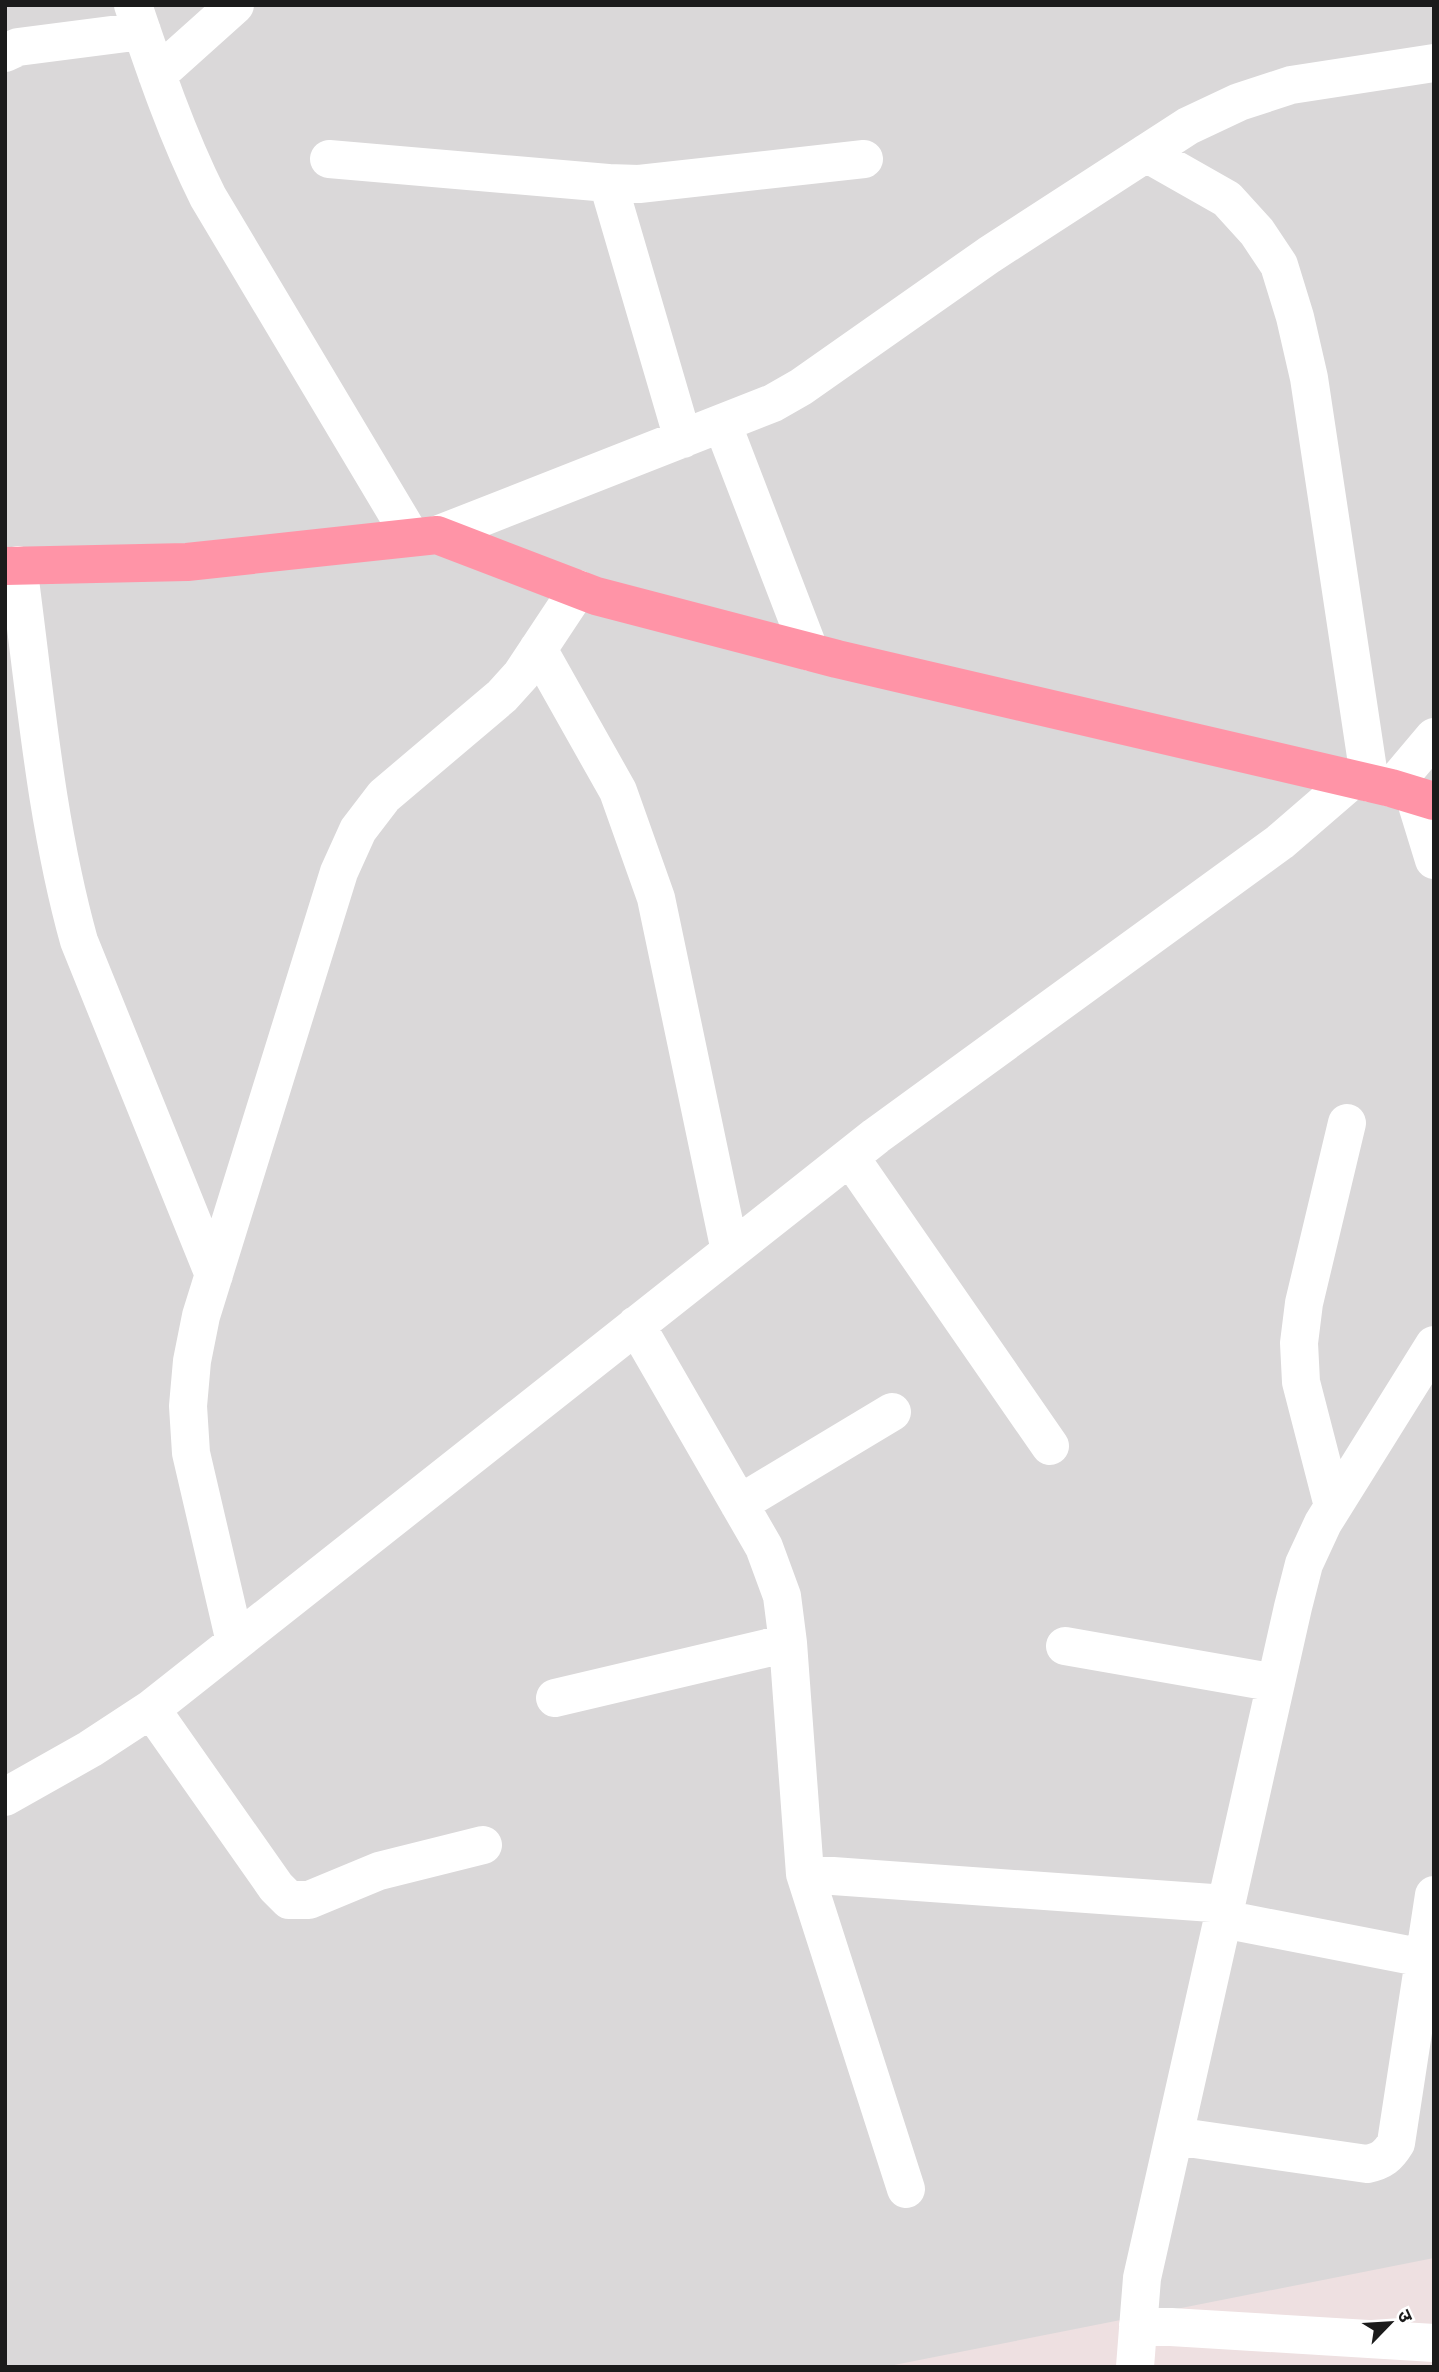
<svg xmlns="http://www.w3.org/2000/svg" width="1439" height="2372" viewBox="0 0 1439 2372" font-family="'Alegreya Sans','Noto Sans Devanagari',sans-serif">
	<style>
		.residential { fill: #dad8d9 }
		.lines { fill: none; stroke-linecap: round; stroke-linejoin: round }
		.minor { stroke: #fff; stroke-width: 38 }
		.major { stroke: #ff94a7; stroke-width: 38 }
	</style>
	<rect width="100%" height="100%" fill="#eee0e1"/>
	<path class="residential" d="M5,5H1434V2258L884,2367H5Z"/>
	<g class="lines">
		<path class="minor" d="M133,5C155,70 177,135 208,197L411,537
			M5,53L18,47L142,31
			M157,75L235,5
			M1146,153L1227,199L1257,232L1279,265L1295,317L1309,378L1370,783
			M329,159L608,183L639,184L864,159
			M608,183L683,439
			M722,423L810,652
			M437,535L773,403L801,387L989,255L1188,126L1239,102L1291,85L1434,63
			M18,565C35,691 45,819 79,941L214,1275
			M538,649L618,791L656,898L730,1251
			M1391,788L1434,737
			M1414,795L1434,860
			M850,1157L1050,1446
			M636,1325L764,1547L782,1596L788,1643L805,1874L906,2189
			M739,1504L892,1412
			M1333,1506L1301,1382L1299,1343L1304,1303L1347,1123
			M235,1642L191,1453L188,1406L192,1361L201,1316L339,872L358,830L384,796L502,696L521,675L578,589
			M1065,1646L1276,1683
			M555,1698L788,1643
			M151,1709L276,1887L289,1900H309L379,1871L483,1845
			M5,1797L90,1749L151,1709L876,1136L1280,842L1353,779
			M805,1874L1226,1904
			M1223,1919L1434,1960
			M1174,2136L1367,2164C1382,2161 1388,2156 1396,2143L1434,1895
			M1138,2325L1434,2343
			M1135,2367L1142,2278L1149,2247L1293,1607L1304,1564L1323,1523L1434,1345"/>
		<path class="major" d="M5,566L187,562L437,535L596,596L837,659L1391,788L1434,801"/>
	</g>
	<rect width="1439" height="2372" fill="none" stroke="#1b1b1b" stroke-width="14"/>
	<g transform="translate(1390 2323) rotate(65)" stroke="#ffffff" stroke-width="5" paint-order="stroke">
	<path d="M0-5L12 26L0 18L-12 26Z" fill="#1b1b1b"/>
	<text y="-10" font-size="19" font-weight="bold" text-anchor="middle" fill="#1b1b1b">उ</text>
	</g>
</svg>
